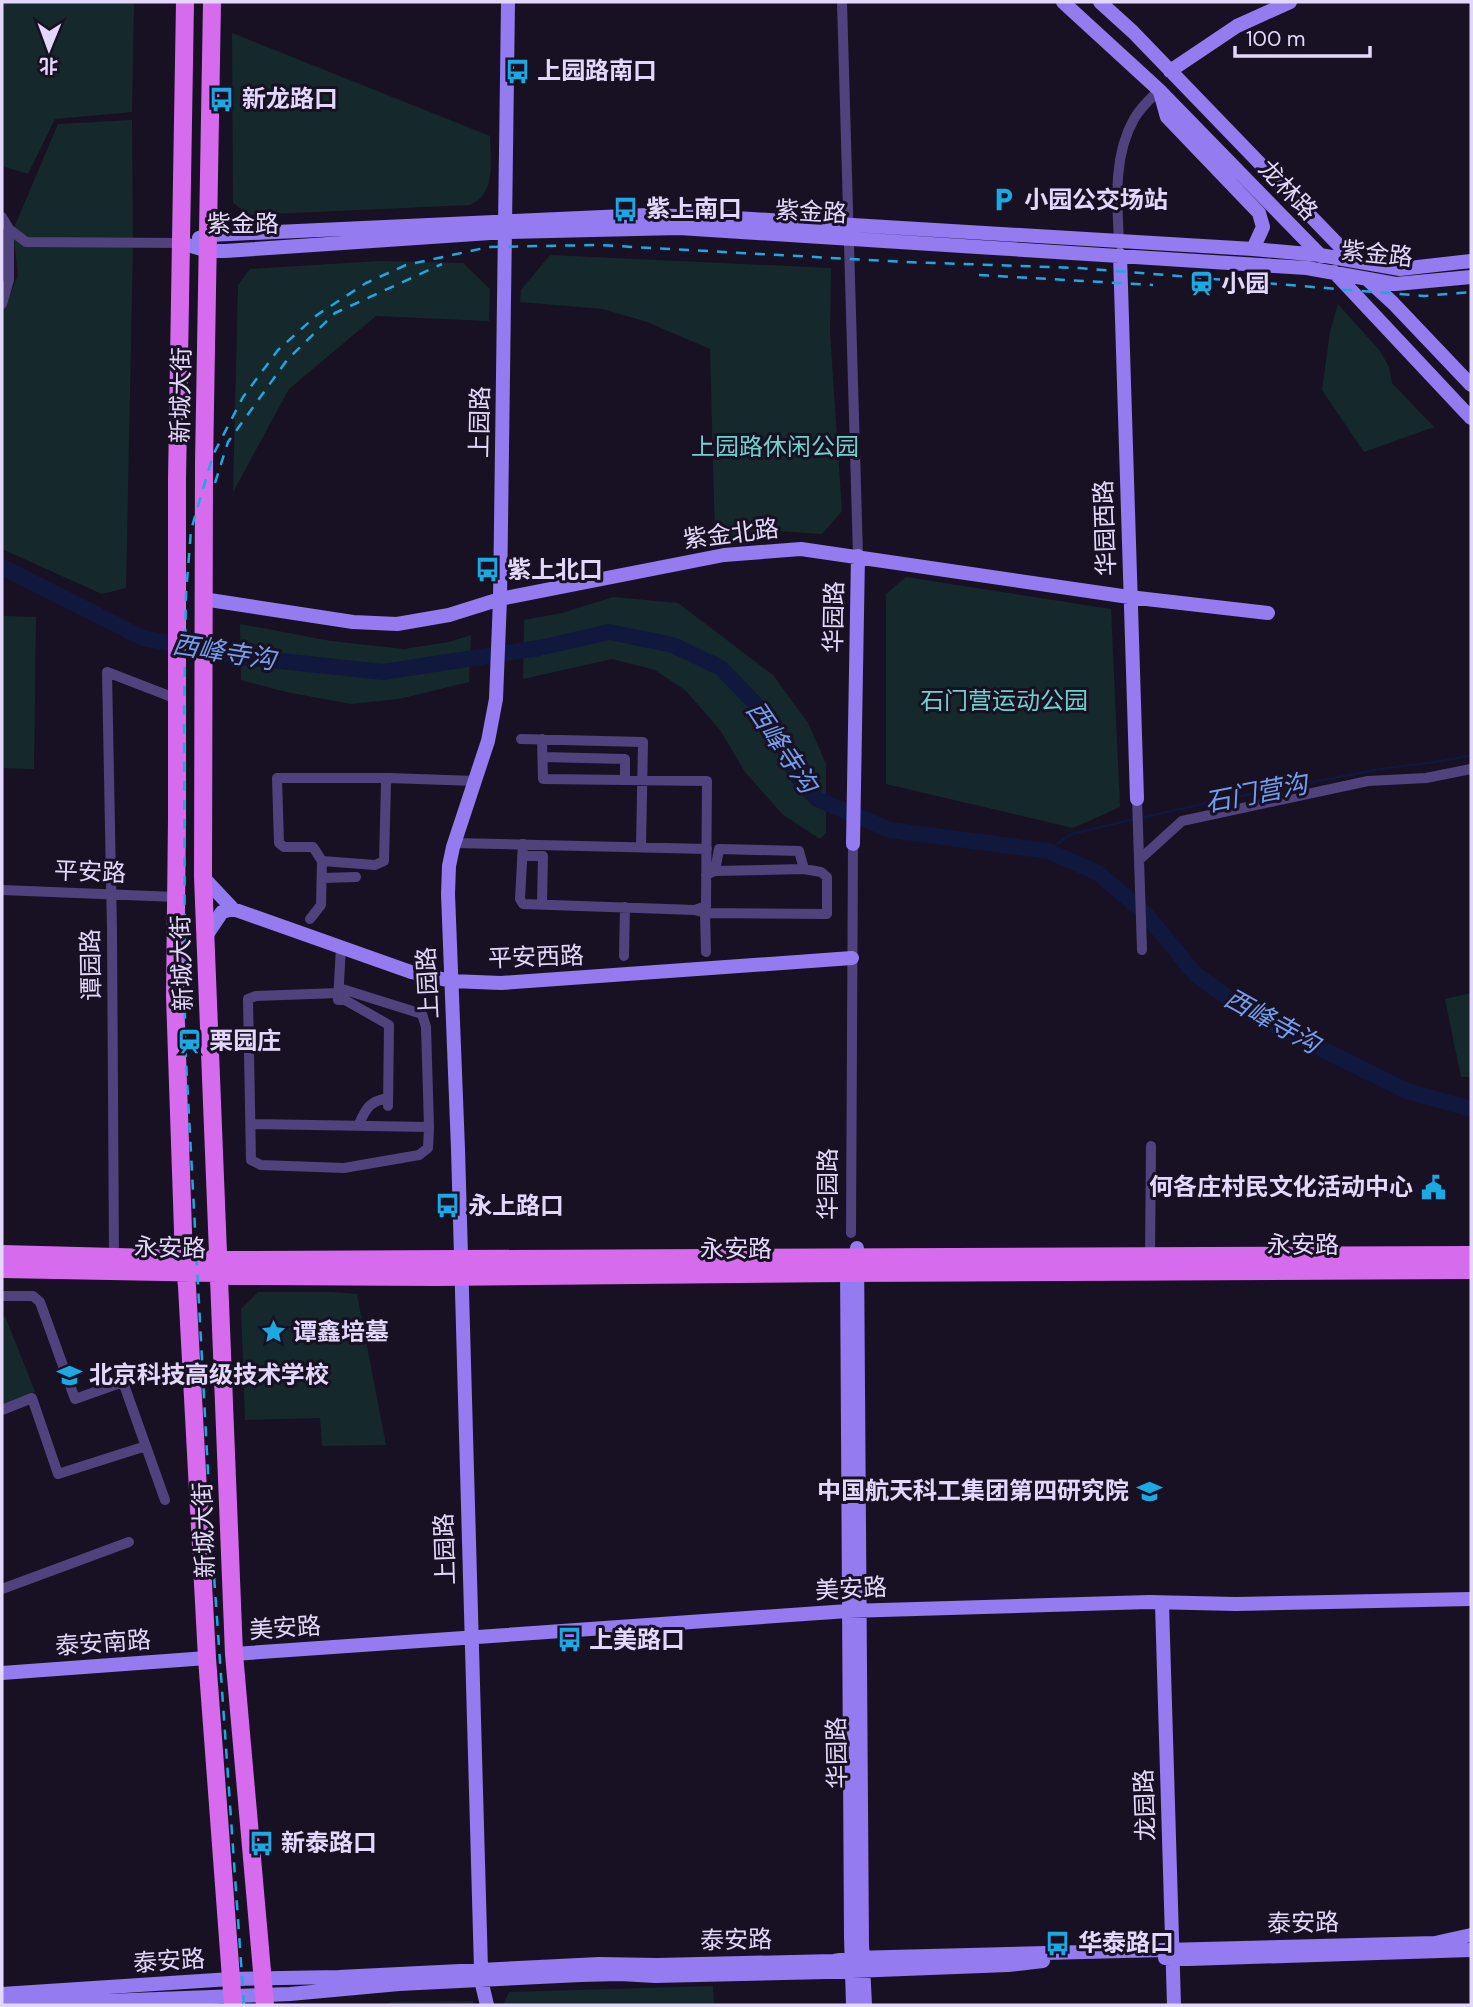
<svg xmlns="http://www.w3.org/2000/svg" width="1473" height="2007" viewBox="0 0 1473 2007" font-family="'DM Sans','Noto Sans SC',sans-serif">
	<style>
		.green { fill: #15292c }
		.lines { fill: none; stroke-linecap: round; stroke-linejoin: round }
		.stream { stroke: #10183d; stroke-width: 2.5 }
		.river { stroke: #10183d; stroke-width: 16 }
		.street { stroke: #50427d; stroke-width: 10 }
		.secondary { stroke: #947bef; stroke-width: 14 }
		.primary { stroke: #d66ced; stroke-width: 18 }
		.rail { stroke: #1ca8e3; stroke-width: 2.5; stroke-dasharray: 10 9; stroke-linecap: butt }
		.labels { text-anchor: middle; stroke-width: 6; stroke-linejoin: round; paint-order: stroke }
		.poi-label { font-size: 24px; font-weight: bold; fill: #e3d8fa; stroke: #181123; text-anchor: start }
		.street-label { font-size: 24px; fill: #e3d8fa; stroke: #181123 }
		.park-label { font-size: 24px; fill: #6dd2cc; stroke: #181123 }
		.water-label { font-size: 26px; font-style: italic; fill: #739dee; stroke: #181123 }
	</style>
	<rect width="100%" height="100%" fill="#181123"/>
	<path class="green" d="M2,2H134L132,112L55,119L28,174L2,166Z
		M232,33L490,136C490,160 497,193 470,205L250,215L233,203Z
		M132,120L133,246L126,588L102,594L2,549V305H6L18,275L13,230L58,124Z
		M550,255L831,268L830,333L842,511L822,534L778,531L715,537L710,349L647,322L603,309L520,302L521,290Z
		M379,261L463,263L490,289L489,321L376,316L289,389L233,492L238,285L250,269Z
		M1338,304L1380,351L1389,367L1392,383L1434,427L1364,452L1322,390L1330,332Z
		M906,577L1111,609L1120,807L1073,828L886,784V594Z
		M613,597L678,603L773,675L808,723L826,764V833L820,839L782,814L745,772L720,730L686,691L655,670L612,659L523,679L524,620L562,613Z
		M2,616L36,617L34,769L2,768Z
		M240,624L331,641L404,649L449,642L471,635L469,682L399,699L351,704L286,692L241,680Z
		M1471,993V1077H1461L1445,999Z
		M258,1292H332L357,1294L386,1445L322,1446L320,1418L245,1420L241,1309Z
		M5,1316L35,1392L2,1405V1318Z
		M713,1986L714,2005H503L509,1992Z
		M473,2001L474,2005H385L391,2002Z"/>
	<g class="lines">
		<path class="stream" d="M1141,818C1218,800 1294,785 1371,771C1404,764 1439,764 1471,755
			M1048,851L1071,834L1135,819"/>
		<path class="river" d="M2,567L143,638L234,656L383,672L539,648L609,632L673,645L721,668L767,716L800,781L817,799L890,830L1048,851L1098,873L1145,913L1195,974L1249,1013L1407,1091L1471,1109"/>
		<path class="street" d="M842,2L858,556
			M2,217L9,229L26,242L181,243
			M1119,242C1117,201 1113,156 1134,119C1140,108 1150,99 1159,90
			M2,304L9,280V229
			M521,739L643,742L641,847
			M543,757L625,759V780
			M1137,799L1142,950
			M454,843L707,849
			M523,844L520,899L523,904L695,910L706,906L707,781L543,779L542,739
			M522,856H543L542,904
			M1139,860L1182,821L1368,781L1426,778L1471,769
			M322,861L313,847H284L279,843L277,778H389
			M706,875L715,871L719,849L799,851L804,869L715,871
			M323,878L356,877
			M2,890L176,897
			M695,910L705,913L827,914V877L821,872L804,869
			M705,913L706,952
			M310,919L321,905L322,861L375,865L384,861L386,783L389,778L475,781
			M341,947L338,1000H345L389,1025L388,1106
			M624,956L625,907
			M338,993L256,996L248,999L251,1160L261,1165L344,1168L419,1155L428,1148L429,1127
			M252,1124L429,1127L426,1027L422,1014L339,988
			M359,1124C366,1108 370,1101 388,1098
			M851,1233L853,844
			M1150,1257L1151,1146
			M114,1258L112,931L107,672L177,699
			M2,1296H33L40,1302L75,1399L123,1382L165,1500
			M2,1410L32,1398L58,1474L146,1446
			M2,1589L129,1542"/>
		<path class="secondary" d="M1063,2L1159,90L1321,256
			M1100,2L1133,32L1354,261
			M1170,71L1237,26L1290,2
			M1160,92L1167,117L1259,213L1263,227L1253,249
			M199,238L209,235L647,215L736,218L1253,249L1320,255L1400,269L1471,261
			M181,243L208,251H225L505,232L679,228L1307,268L1396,284L1471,277
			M1120,255L1137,799
			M1334,272L1471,418
			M1368,280L1393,303L1471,385
			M203,599L353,622L397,624L449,615L500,599L724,555L801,549L1129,597L1268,613
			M853,844L858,556
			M203,877L233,909L222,912L206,936
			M233,909L411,972L451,981L501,983L852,958
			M857,1248L862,1945L865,2005
			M847,1264L851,1937L853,2005
			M1162,1604L1174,2005
			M234,1654L848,1611L1149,1602L1236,1604L1471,1599
			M2,1673L207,1658
			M1165,1958L1189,1959L1471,1950
			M481,1969L458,1149L448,894L449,866L453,847L488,741L496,699L500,599L508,2
			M481,1980L487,2005
			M2,1994L231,1979L339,1977L599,1964L657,1965L834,1961L852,1958L1435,1943L1471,1935
			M2,2005L290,1994L399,1984L581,1975L620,1974L655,1976L827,1972L1008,1965L1043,1961"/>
		<path class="primary" d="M185,2L177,480V819L175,996L184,1260L187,1286L207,1658L233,2005
			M212,2L204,464L203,877L234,1654L265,2005
			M2,1254L230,1260L1471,1255
			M2,1269L218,1273L231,1276L437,1277L847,1273L1471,1270"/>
		<path class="rail" d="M979,275L1153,285
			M215,483L228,442L287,360L335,313L442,264
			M244,2005L212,1547L185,1041L184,714L186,594L191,530L213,455L243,397L278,350L317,315L366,283L406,265L489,247L598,245L905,262L1079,268L1424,296L1471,292"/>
	</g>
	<defs>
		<symbol id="bus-bare" viewBox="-9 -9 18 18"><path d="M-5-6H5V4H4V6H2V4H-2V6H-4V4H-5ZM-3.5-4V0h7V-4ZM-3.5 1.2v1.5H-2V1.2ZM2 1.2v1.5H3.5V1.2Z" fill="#1ca8e3" stroke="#181123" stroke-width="2.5" paint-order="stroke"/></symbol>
		<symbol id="parking-bare" viewBox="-9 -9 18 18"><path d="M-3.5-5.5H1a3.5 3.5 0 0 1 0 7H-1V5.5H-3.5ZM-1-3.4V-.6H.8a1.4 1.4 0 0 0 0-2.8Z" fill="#1ca8e3" stroke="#181123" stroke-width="2.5" paint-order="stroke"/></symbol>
		<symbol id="station-bare" viewBox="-9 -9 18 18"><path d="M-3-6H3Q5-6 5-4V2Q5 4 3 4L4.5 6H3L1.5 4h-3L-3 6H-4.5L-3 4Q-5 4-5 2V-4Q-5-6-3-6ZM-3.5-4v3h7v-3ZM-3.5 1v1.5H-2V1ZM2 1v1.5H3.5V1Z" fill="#1ca8e3" stroke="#181123" stroke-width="2.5" paint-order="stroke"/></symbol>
		<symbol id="civic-bare" viewBox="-9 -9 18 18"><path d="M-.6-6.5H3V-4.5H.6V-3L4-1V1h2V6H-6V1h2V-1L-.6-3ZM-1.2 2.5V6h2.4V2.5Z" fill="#1ca8e3" stroke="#181123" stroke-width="2.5" paint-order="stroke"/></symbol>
		<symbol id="sight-bare" viewBox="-9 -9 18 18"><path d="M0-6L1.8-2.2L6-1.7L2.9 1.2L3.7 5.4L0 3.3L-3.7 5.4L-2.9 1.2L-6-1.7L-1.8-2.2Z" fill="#1ca8e3" stroke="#181123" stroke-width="2.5" paint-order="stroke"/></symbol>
		<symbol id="university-bare" viewBox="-9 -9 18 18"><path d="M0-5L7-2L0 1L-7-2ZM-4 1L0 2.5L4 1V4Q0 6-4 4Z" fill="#1ca8e3" stroke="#181123" stroke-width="2.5" paint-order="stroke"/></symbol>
	</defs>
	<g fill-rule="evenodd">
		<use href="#bus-bare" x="500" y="54" width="35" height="35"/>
		<use href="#bus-bare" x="204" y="82" width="35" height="35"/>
		<use href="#parking-bare" x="986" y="182" width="35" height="35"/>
		<use href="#bus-bare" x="608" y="192" width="35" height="35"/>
		<use href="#station-bare" x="1184" y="266" width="35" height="35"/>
		<use href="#bus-bare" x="470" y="552" width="35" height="35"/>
		<use href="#station-bare" x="172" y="1024" width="35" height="35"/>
		<use href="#civic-bare" x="1416" y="1170" width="35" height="35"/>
		<use href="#bus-bare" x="430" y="1188" width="35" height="35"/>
		<use href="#sight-bare" x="256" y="1314" width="35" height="35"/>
		<use href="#university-bare" x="52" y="1358" width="35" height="35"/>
		<use href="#university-bare" x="1132" y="1474" width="35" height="35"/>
		<use href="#bus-bare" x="552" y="1622" width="35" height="35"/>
		<use href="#bus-bare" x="244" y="1826" width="35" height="35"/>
		<use href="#bus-bare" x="1040" y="1926" width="35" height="35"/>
	</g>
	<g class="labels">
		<g class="poi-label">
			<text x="537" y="79">上园路南口</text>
			<text x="242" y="107">新龙路口</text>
			<text x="1024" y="208">小园公交场站</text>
			<text x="646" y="217">紫上南口</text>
			<text x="1221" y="292">小园</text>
			<text x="507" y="578">紫上北口</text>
			<text x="209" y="1049">栗园庄</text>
			<text x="1413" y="1195" text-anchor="end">何各庄村民文化活动中心</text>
			<text x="468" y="1214">永上路口</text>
			<text x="293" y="1340">谭鑫培墓</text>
			<text x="89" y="1383">北京科技高级技术学校</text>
			<text x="1129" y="1499" text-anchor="end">中国航天科工集团第四研究院</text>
			<text x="589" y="1648">上美路口</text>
			<text x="281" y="1851">新泰路口</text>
			<text x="1078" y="1951">华泰路口</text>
		</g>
		<g class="street-label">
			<text transform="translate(1288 190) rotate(46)" y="8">龙林路</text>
			<text transform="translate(811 212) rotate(3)" y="8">紫金路</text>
			<text x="243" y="232">紫金路</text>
			<text transform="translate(1377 254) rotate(6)" y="8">紫金路</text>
			<text transform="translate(181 395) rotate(-89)" y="8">新城大街</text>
			<text transform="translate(480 422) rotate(-89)" y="8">上园路</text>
			<text transform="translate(1105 528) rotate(-92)" y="8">华园西路</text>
			<text transform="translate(731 534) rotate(-7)" y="8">紫金北路</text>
			<text transform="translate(834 617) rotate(-89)" y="8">华园路</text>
			<text transform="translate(90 872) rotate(2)" y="8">平安路</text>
			<text transform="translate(536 957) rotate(-2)" y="8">平安西路</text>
			<text transform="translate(182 963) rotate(-92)" y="8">新城大街</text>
			<text transform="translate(91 965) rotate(-91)" y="8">谭园路</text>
			<text transform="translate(428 983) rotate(-93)" y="8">上园路</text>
			<text transform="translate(828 1184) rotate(-90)" y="8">华园路</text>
			<text x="1303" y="1253">永安路</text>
			<text transform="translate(170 1248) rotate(1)" y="8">永安路</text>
			<text x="736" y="1257">永安路</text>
			<text transform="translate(204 1530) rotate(-92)" y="8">新城大街</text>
			<text transform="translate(445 1549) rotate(-92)" y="8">上园路</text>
			<text transform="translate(851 1589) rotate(-3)" y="8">美安路</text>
			<text transform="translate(285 1628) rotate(-4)" y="8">美安路</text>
			<text transform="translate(103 1643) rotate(-4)" y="8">泰安南路</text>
			<text transform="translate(837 1753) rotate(-91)" y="8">华园路</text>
			<text transform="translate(1145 1805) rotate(-92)" y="8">龙园路</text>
			<text transform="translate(1303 1923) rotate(-1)" y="8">泰安路</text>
			<text transform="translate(736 1940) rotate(-1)" y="8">泰安路</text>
			<text transform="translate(169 1961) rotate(-4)" y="8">泰安路</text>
		</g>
		<g class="park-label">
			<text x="775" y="455">上园路休闲公园</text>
			<text x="1004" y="709">石门营运动公园</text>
		</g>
		<g class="water-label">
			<text transform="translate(224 652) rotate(9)" y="9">西峰寺沟</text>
			<text transform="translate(782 747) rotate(56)" y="9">西峰寺沟</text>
			<text transform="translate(1256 793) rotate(-11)" y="9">石门营沟</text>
			<text transform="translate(1272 1021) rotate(29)" y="9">西峰寺沟</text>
		</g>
	</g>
	<rect width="1473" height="2007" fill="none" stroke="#e3d8fa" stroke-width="7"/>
	<g transform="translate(49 49) rotate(181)" stroke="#181123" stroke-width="5" paint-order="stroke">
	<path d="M0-5L12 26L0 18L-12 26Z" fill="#e3d8fa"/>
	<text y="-10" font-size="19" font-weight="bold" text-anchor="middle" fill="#e3d8fa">北</text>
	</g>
	<path d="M1235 46v10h135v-10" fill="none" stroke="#e3d8fa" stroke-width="3.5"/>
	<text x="1246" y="46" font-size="21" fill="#e3d8fa" stroke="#181123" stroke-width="5" paint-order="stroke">100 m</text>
</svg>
